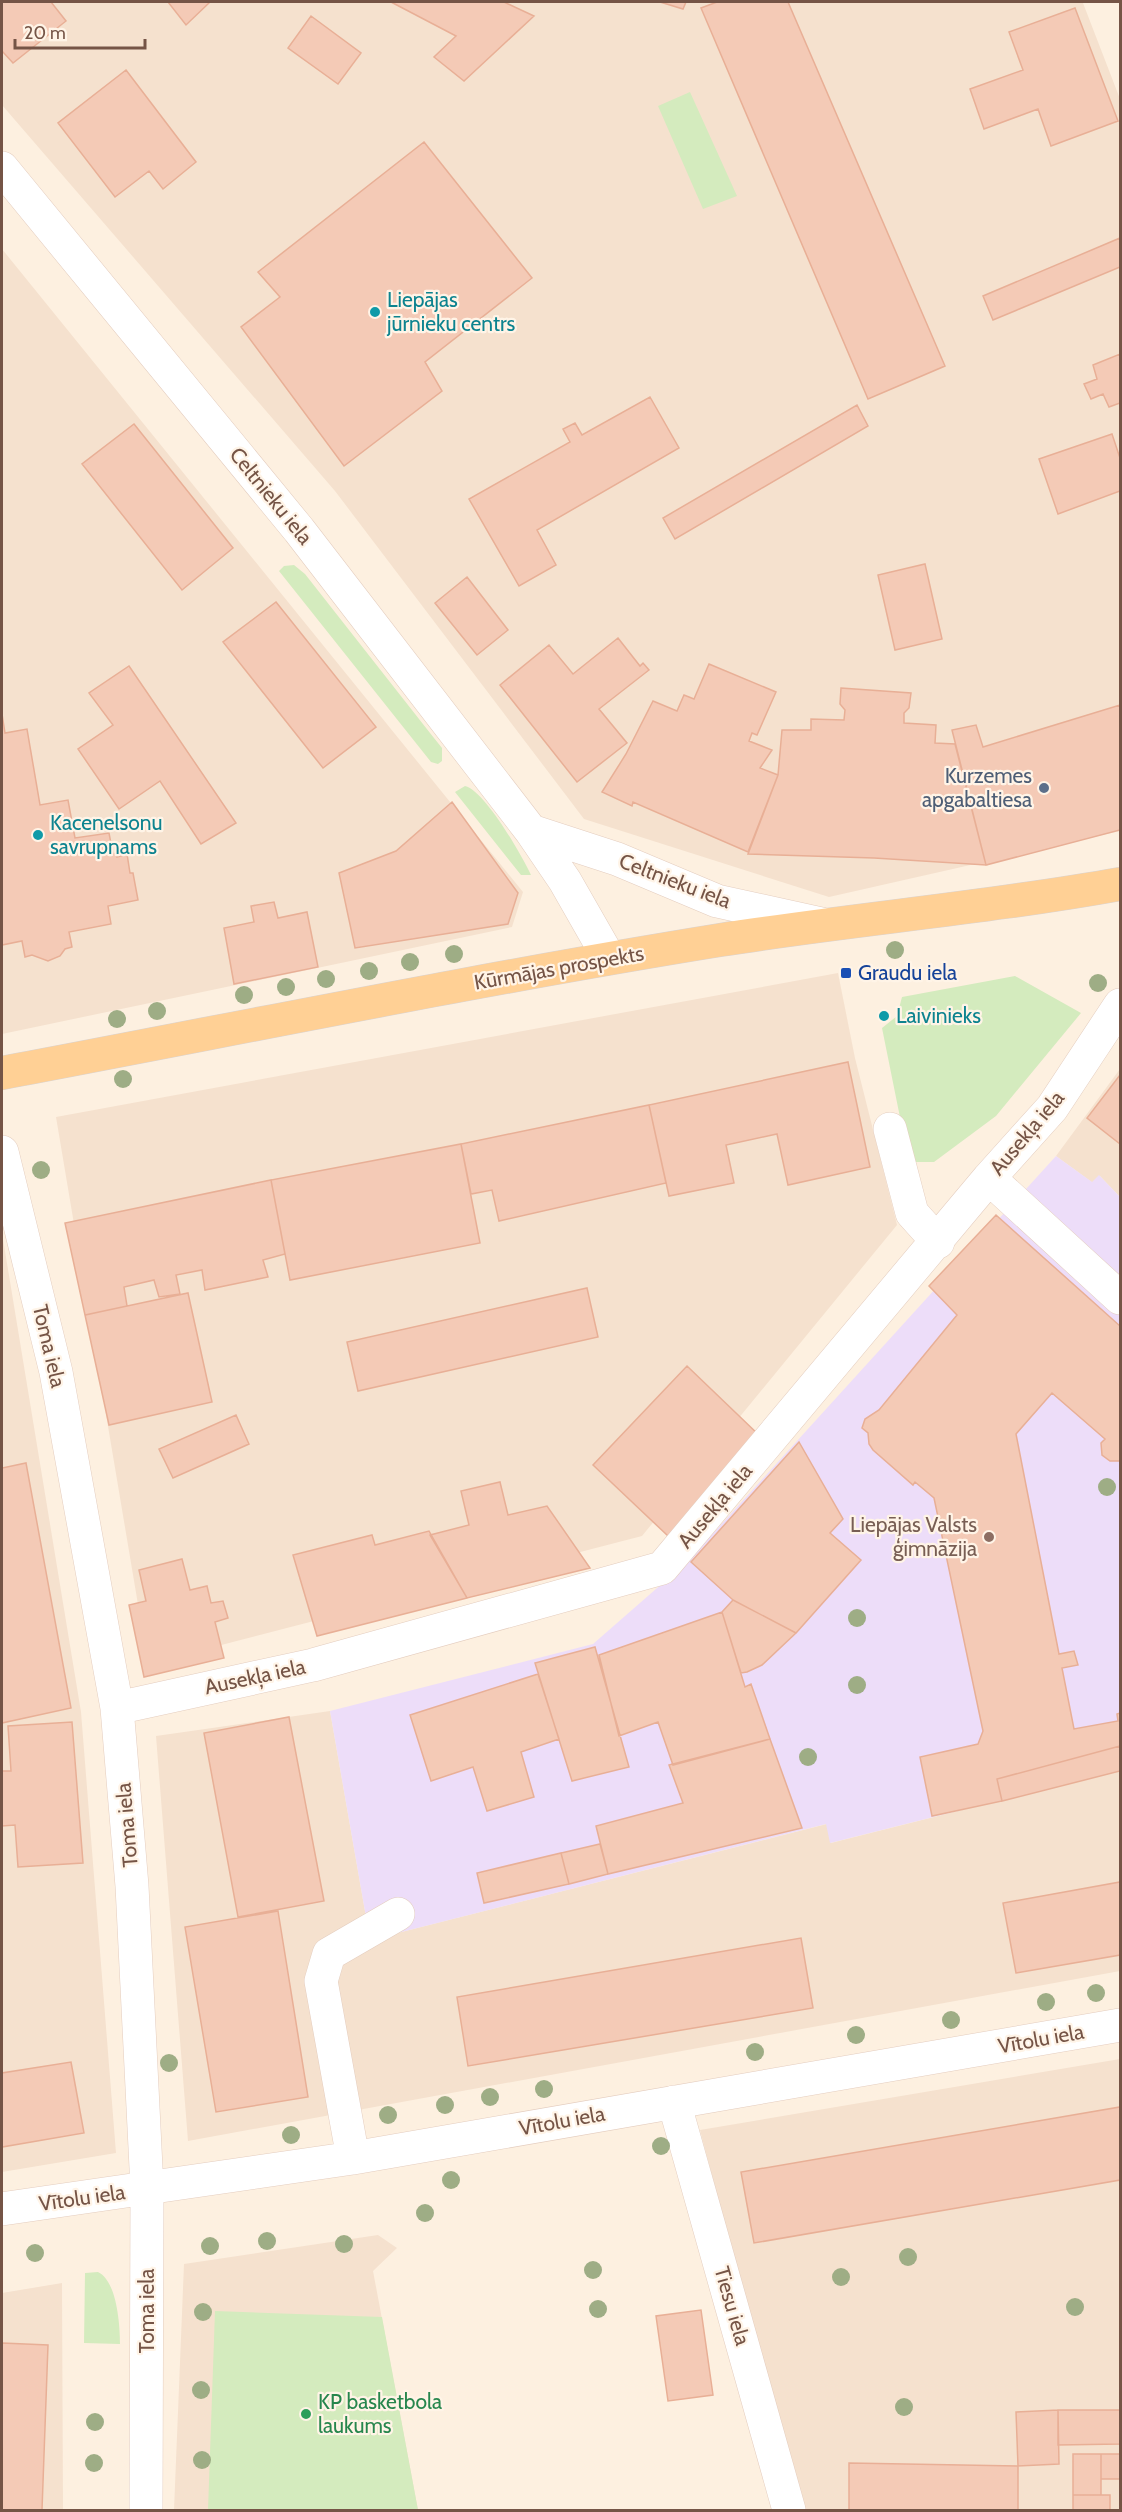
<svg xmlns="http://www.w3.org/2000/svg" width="1122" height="2512" viewBox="0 0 1122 2512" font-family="Cabin,sans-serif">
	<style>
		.residential { fill: #f5e1ce }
		.education { fill: #edddf9 }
		.green { fill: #d4ebbe }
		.building { fill: #f4cab6; stroke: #e8af96; stroke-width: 1.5 }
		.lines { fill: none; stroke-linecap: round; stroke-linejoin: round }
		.minor-casing { stroke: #e4cdbf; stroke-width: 34 }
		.major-casing { stroke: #dbd3cf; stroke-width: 34 }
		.minor { stroke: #fff; stroke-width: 33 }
		.major { stroke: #ffd095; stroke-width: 33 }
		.tree { fill: #9ead85 }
		.culture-dot { fill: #0f9aa8; stroke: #fff4e7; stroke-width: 2 }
		.service-dot { fill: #5c6f8a; stroke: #fff4e7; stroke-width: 2 }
		.transit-dot { fill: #1a4fb4; stroke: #fff4e7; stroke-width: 2 }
		.education-dot { fill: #8d6e63; stroke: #fff4e7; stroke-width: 2 }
		.leisure-dot { fill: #2e9e5b; stroke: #fff4e7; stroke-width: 2 }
		.labels { text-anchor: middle; stroke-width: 4.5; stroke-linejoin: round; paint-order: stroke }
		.culture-label { font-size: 21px; fill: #0d838f; stroke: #fff4e7; text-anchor: start }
		.street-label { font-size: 21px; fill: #755446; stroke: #fff4e7 }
		.service-label { font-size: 21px; fill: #4e5e75; stroke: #fff4e7; text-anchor: end }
		.transit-label { font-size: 21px; fill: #164399; stroke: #fff4e7; text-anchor: start }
		.education-label { font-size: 21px; fill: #785e54; stroke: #fff4e7; text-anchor: end }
		.leisure-label { font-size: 21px; fill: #27864d; stroke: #fff4e7; text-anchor: start }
	</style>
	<rect width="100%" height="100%" fill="#fdf0e0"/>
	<path class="residential" d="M2,2L1083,3L1120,99V831L829,897L584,819L335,491L2,105Z
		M2,249L523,892L512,927L2,1034Z
		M838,973L855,1058L897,1225L642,1536L148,1664L56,1117Z
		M1120,1069V1197L1100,1176L1093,1183L1056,1156Z
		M2,1233L81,1712L116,2153L2,2172Z
		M330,1711L370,1940L827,1824L831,1843L1120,1770V1971L188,2141L156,1736Z
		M1120,2059V2510H801L700,2130Z
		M378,2235L397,2248L373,2271L418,2510H174L184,2264Z
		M62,2283L63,2510H2V2293Z"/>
	<path class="education" d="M1056,1156L1092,1182L1099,1175L1120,1197V1770L830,1843L826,1824L370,1940L330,1711L593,1644L688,1561Z"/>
	<path class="green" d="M690,92L737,196L703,209L658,106Z
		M294,565L305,574L430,733L442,748V761L438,764L431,762L279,571L284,566Z
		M465,786C485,791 521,854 531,875H521L455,792Z
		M1015,976L1081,1013L996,1116L934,1162H909L882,1028L897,1016L902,997Z
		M98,2272C117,2281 120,2325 120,2344L84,2343L85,2273Z
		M215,2311L382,2317L418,2510H208Z"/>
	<path class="building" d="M2,2H51L66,21L13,63L2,51Z
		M168,2H210L186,25Z
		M391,2H504L534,16L464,81L434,57L456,36Z
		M660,2H686L683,9Z
		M717,2H788L945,366L868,399L701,8Z
		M1075,8L1118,121L1051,146L1038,109L984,129L970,89L1023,70L1009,32Z
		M311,16L361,53L338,84L288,48Z
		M126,70L196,162L163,189L149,171L115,197L58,123Z
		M424,142L532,278L425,362L442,391L344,466L241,327L280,297L258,272Z
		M1120,238V267L993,320L983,296Z
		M1120,354V403L1109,407L1103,394L1091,399L1084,384L1097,379L1093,365Z
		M650,397L679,448L537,530L556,565L519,586L469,499L570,442L563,429L575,423L582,435Z
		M857,405L868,426L675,539L663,518Z
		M134,424L233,548L182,590L82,464Z
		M1112,434L1120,458V491L1058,514L1039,459Z
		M925,564L942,639L895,650L878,575Z
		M467,577L508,630L477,655L435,603Z
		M276,602L376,727L323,768L223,642Z
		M618,638L640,666L643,663L649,670L599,709L627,743L577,782L500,685L549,645L573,674Z
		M709,664L776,692L757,735L752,733L749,741L772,750L760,768L778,775L748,852L633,802L632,806L602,792L626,754L653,701L677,711L684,695L694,699Z
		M129,666L236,823L201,844L160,781L119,809L78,749L113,725L89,693Z
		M841,688L911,693L909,708L904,713V723L936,725L935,743L955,744L986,865L874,858L748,854L778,775L782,730H811V719L844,720L845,710L840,704Z
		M1120,705V830L986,865L952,730L976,725L983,747Z
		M2,714L5,733L27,729L40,805L68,800L75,838L109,833L113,854L117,853V857L127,854L130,873H133L138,900L108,906L111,924L69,932L72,947L65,949L60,956L48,961L32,955L25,957L22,941L2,945Z
		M452,802L518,893L508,924L355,948L339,873L396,851Z
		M274,902L278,918L307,912L318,967L234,984L224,928L254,922L251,906Z
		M848,1062L870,1167L788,1185L777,1134L726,1145L734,1183L669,1196L649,1105Z
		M1120,1075V1144L1087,1118Z
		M649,1105L666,1183L499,1221L492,1190L471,1194L461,1144Z
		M461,1144L480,1243L290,1280L271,1180Z
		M271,1180L285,1254L263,1260L268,1277L205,1290L202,1270L176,1275L180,1294L159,1297L154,1280L124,1287L127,1306L85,1315L65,1223Z
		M996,1215L1120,1326V1461H1110L1102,1455L1101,1443L1105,1439L1052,1393L1016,1434L1059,1654L1074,1651L1078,1665L1062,1668L1074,1729L1118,1721L1117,1714L1120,1713V1746L997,1779L1002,1801L932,1816L920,1757L978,1744L983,1731L934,1498L915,1482L913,1485L873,1450L869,1444L868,1433L862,1428L865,1419L879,1410L957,1315L929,1286Z
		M587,1288L598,1337L358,1391L347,1342Z
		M188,1293L212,1402L109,1425L85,1315Z
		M687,1366L761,1437L668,1536L593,1465Z
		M236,1415L249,1444L173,1478L159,1449Z
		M799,1442L843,1519L830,1533L861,1560L796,1633L733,1600L691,1562Z
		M26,1463L71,1708L2,1723V1468Z
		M500,1482L508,1515L547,1506L590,1568L467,1598L430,1535L469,1525L461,1491Z
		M429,1531L467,1598L317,1636L293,1555L372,1535L375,1545Z
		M182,1559L190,1590L207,1586L211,1603L223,1601L228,1618L215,1622L224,1658L144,1677L129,1605L146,1601L139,1570Z
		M733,1600L796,1633L762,1665L747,1672L741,1673L722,1612Z
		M722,1612L745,1687L751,1684L770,1739L673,1765L658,1722L619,1736L599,1655Z
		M595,1647L629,1767L572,1781L535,1663Z
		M538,1674L559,1739L521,1752L534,1797L487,1811L473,1767L431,1781L410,1715Z
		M289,1717L324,1901L238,1917L204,1733Z
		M72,1722L83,1863L18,1867L15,1825L2,1826V1771H11L8,1726Z
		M770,1739L802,1828L608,1874L596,1826L683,1803L669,1765Z
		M1120,1746V1771L1002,1801L997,1779Z
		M600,1844L608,1874L569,1884L561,1853Z
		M561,1853L569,1884L484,1903L477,1873Z
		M1120,1882V1955L1016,1973L1003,1903Z
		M278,1911L308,2097L216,2112L185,1927Z
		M801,1938L813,2008L468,2066L457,1997Z
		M71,2062L84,2133L2,2147V2073Z
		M1120,2107V2180L754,2243L741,2172Z
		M701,2310L713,2395L668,2401L656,2316Z
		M2,2343L48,2345L42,2510H2Z
		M1058,2410L1059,2464L1018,2466L1016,2412Z
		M1058,2410H1120V2444L1058,2445Z
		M1073,2454H1101V2495H1073Z
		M1101,2454H1120V2479H1101Z
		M849,2463L1018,2466V2510H849Z
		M1073,2495H1110V2510H1073Z"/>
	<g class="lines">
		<defs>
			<path id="minor" d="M2,168L299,530L531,831L565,881L609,958
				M531,831L617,859L717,901L822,924
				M890,1129L912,1213L938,1242
				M2,1152L56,1372L117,1708L132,1886L147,2188L146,2510
				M989,1178L1120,1298
				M117,1708L313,1665L662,1568L989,1178L1052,1108L1120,1005
				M674,2102L789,2510
				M353,2158L321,1981L329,1954L398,1914
				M2,2209L353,2158L1120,2025"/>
			<path id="major" d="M2,1073C241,1028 479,979 720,940C853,919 987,908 1120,884"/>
		</defs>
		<use href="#minor" class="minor-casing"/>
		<use href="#major" class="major-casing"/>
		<use href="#minor" class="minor"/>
		<use href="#major" class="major"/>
	</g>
	<g class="tree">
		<circle cx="895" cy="950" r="9"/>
		<circle cx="454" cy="954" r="9"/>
		<circle cx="410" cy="962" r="9"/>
		<circle cx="369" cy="971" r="9"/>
		<circle cx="326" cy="979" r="9"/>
		<circle cx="1098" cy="983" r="9"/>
		<circle cx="286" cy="987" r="9"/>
		<circle cx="244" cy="995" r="9"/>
		<circle cx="157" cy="1011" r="9"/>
		<circle cx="117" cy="1019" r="9"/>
		<circle cx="123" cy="1079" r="9"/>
		<circle cx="41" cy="1170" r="9"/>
		<circle cx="1107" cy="1487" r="9"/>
		<circle cx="857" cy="1618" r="9"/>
		<circle cx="857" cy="1685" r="9"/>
		<circle cx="808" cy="1757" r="9"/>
		<circle cx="1096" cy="1993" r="9"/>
		<circle cx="1046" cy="2002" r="9"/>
		<circle cx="951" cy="2020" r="9"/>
		<circle cx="856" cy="2035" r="9"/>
		<circle cx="755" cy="2052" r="9"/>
		<circle cx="169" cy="2063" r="9"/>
		<circle cx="544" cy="2089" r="9"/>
		<circle cx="490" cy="2097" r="9"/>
		<circle cx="445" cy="2105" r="9"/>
		<circle cx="388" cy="2115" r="9"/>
		<circle cx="291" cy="2135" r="9"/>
		<circle cx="661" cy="2146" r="9"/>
		<circle cx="451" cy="2180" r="9"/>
		<circle cx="425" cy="2213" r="9"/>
		<circle cx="267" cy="2241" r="9"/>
		<circle cx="344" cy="2244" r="9"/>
		<circle cx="210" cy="2246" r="9"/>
		<circle cx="35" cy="2253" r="9"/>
		<circle cx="908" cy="2257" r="9"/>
		<circle cx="593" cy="2270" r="9"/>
		<circle cx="841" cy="2277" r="9"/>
		<circle cx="1075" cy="2307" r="9"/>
		<circle cx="598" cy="2309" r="9"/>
		<circle cx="203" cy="2312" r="9"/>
		<circle cx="201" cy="2390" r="9"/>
		<circle cx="904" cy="2407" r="9"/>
		<circle cx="95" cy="2422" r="9"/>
		<circle cx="202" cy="2460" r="9"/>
		<circle cx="94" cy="2463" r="9"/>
	</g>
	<g class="culture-dot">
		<circle cx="375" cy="312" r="6"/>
		<circle cx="38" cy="835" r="6"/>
		<circle cx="884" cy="1016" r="6"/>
	</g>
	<circle class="service-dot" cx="1044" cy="788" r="6"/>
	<rect class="transit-dot" x="840" y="967" width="12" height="12" rx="3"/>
	<circle class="education-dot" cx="989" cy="1537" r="6"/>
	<circle class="leisure-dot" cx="306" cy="2414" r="6"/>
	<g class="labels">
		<g class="culture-label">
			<text x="387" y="307">Liepājas<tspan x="387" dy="24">jūrnieku centrs</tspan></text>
			<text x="50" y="830">Kacenelsonu<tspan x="50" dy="24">savrupnams</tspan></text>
			<text x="896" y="1023">Laivinieks</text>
		</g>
		<g class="street-label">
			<text transform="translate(271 496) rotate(51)" y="7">Celtnieku iela</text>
			<text transform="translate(675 881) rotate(21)" y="7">Celtnieku iela</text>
			<text transform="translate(559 968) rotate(-10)" y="7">Kūrmājas prospekts</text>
			<text transform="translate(1027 1133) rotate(-50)" y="7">Ausekļa iela</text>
			<text transform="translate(49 1346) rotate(77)" y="7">Toma iela</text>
			<text transform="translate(715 1506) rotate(-50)" y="7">Ausekļa iela</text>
			<text transform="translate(255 1677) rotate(-12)" y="7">Ausekļa iela</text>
			<text transform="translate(127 1825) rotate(-95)" y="7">Toma iela</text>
			<text transform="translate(1041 2039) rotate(-10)" y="7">Vītolu iela</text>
			<text transform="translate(562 2121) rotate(-10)" y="7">Vītolu iela</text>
			<text transform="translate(82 2198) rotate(-8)" y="7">Vītolu iela</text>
			<text transform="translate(732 2306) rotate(74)" y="7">Tiesu iela</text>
			<text transform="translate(147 2311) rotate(-90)" y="7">Toma iela</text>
		</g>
		<g class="service-label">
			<text x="1032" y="783">Kurzemes<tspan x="1032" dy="24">apgabaltiesa</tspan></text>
		</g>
		<g class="transit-label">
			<text x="858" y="980">Graudu iela</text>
		</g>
		<g class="education-label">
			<text x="977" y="1532">Liepājas Valsts<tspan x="977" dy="24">ģimnāzija</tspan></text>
		</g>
		<g class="leisure-label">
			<text x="318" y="2409">KP basketbola<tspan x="318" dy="24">laukums</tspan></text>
		</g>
	</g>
	<rect width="1122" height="2512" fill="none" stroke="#755446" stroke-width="6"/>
	<path d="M15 39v9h130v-9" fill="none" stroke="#755446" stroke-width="3"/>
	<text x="24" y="39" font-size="18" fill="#755446" stroke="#fff4e7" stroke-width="4.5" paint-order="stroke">20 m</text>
</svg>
